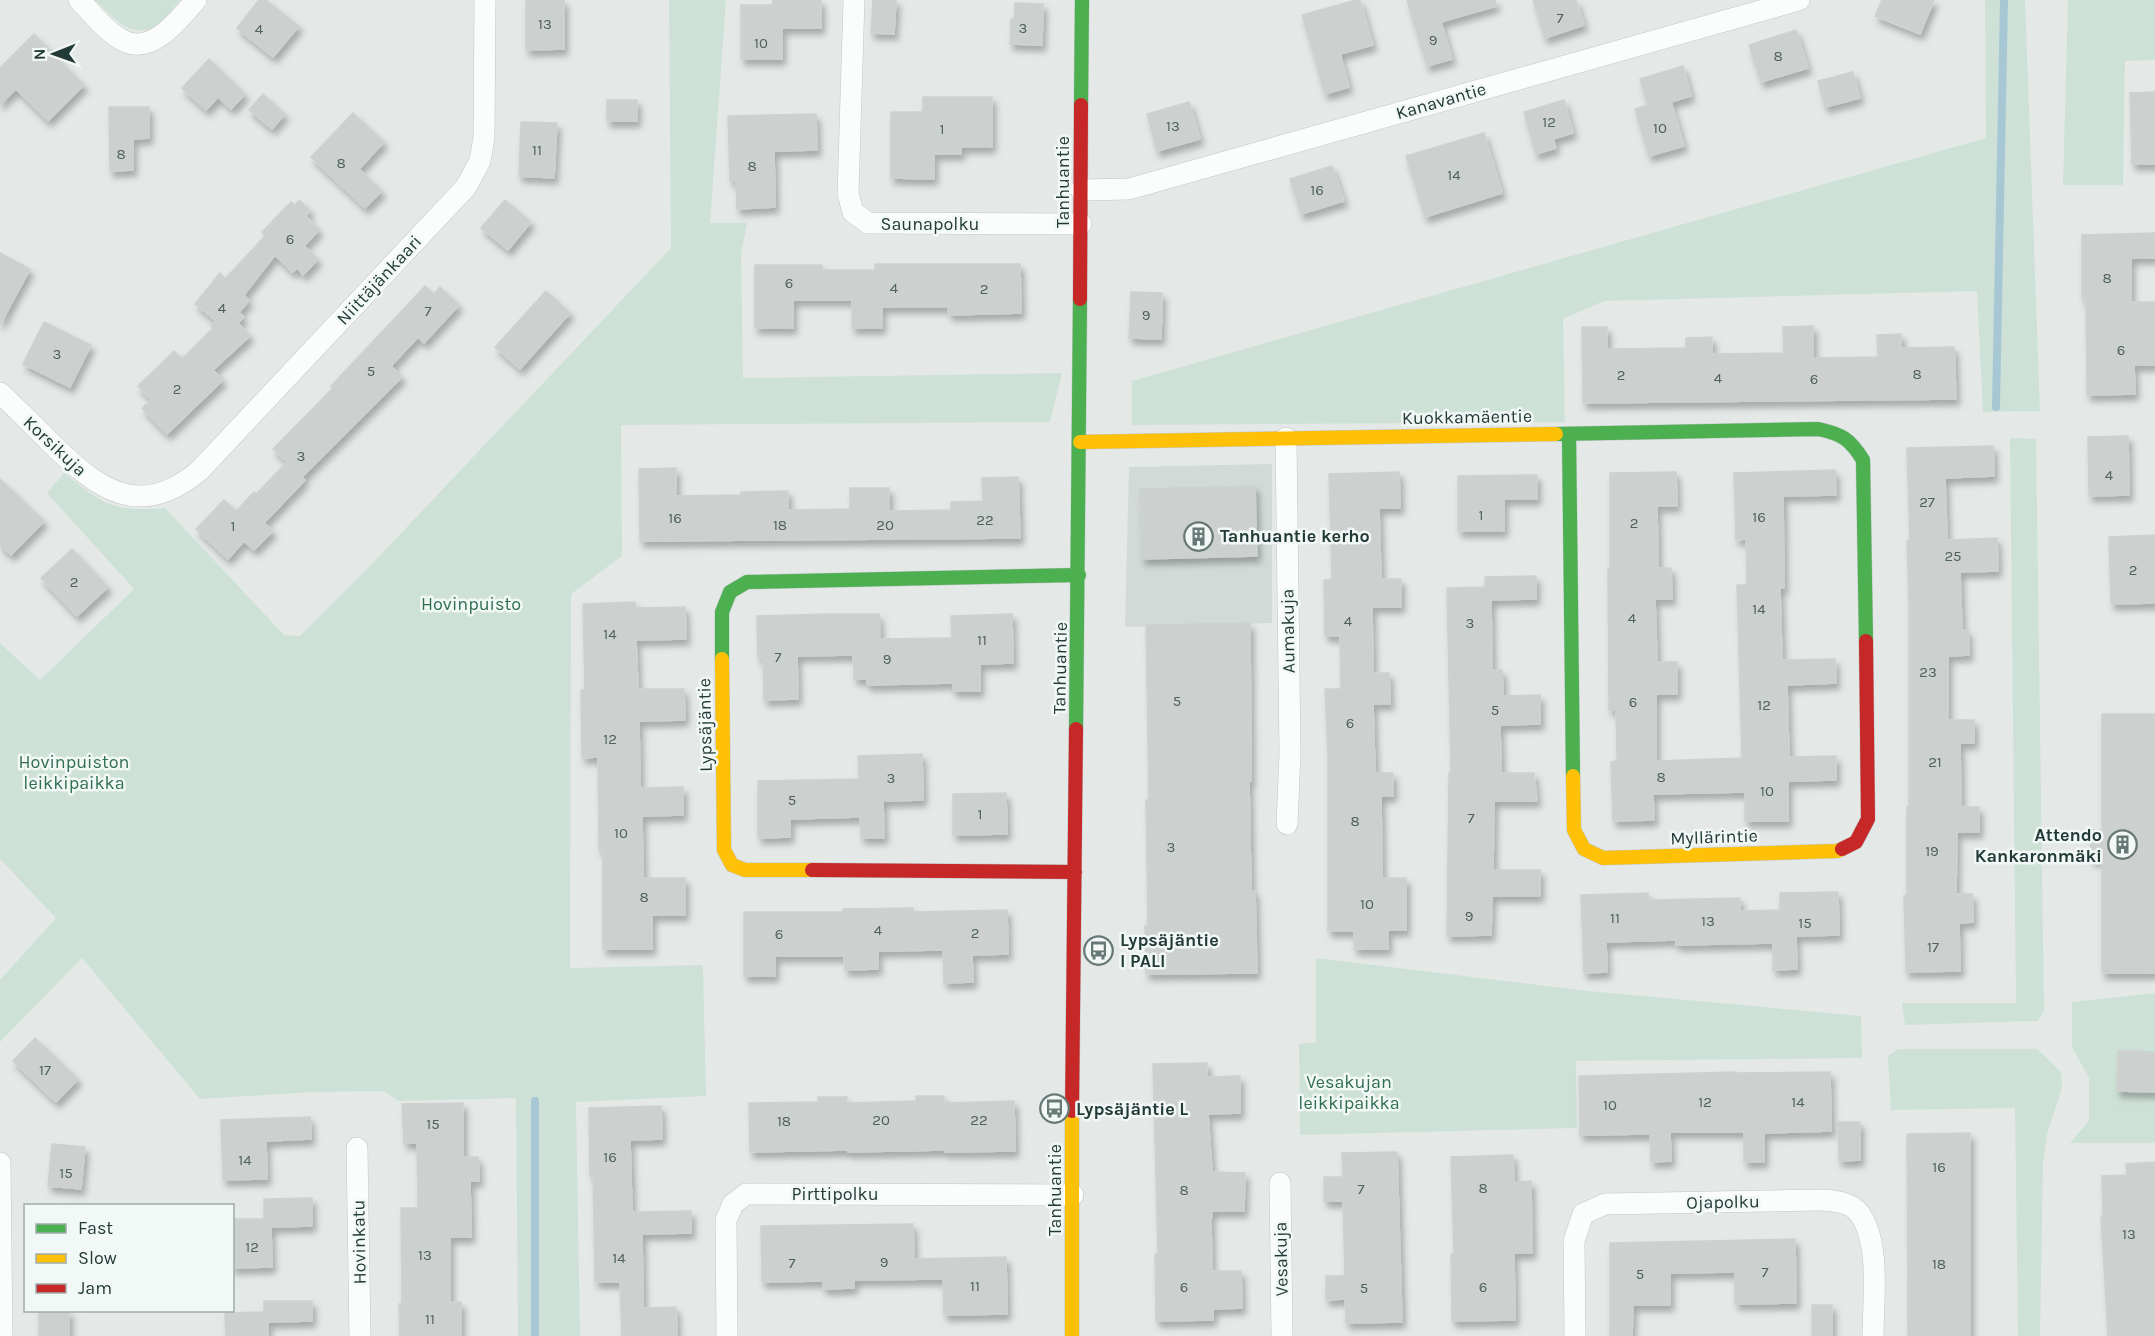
<svg xmlns="http://www.w3.org/2000/svg" width="2155" height="1336" viewBox="0 0 2155 1336" font-family="Karla,sans-serif">
	<style>
		.built { fill: #d2dad8 }
		.green { fill: #cee1d7 }
		.lines { fill: none; stroke-linecap: round; stroke-linejoin: round }
		.stream { stroke: #a8c7d5; stroke-width: 8 }
		.building { fill: #ccd0cf; stroke: #cdd2d1; stroke-width: 1.5; filter: url(#shadow) }
		.street-casing { stroke: #c1c6c5; stroke-width: 22 }
		.fast-casing { stroke: #c0c6c5; stroke-width: 15 }
		.slow-casing { stroke: #c0c6c5; stroke-width: 15 }
		.jam-casing { stroke: #c0c6c5; stroke-width: 15 }
		.street { stroke: #fbfcfc; stroke-width: 21 }
		.fast { stroke: #4caf50; stroke-width: 14 }
		.slow { stroke: #ffc107; stroke-width: 14 }
		.jam { stroke: #c62828; stroke-width: 14 }
		.labels { text-anchor: middle; stroke-width: 5; stroke-linejoin: round; paint-order: stroke }
		.number-label { font-size: 15px; fill: #4e615e }
		.street-label { font-size: 18px; fill: #233b38; stroke: #f2f8f6 }
		.poi-label { font-size: 18px; font-weight: bold; fill: #233b38; stroke: #f2f8f6; text-anchor: start }
		.park-label { font-size: 18px; fill: #306f52; stroke: #f2f8f6 }
	</style>
	<defs>
		<filter id="shadow"><feDropShadow dx="3.5" dy="6" stdDeviation="3" flood-color="#0004"/></filter>
	</defs>
	<rect width="100%" height="100%" fill="#e4e9e8"/>
	<path class="built" d="M1272,464V623L1125,627L1129,467Z"/>
	<path class="green" d="M95,0H180C172,9 164,21 154,27C130,40 110,14 95,0Z
		M669,0H726L710,223H747L741,254L743,378L1062,373L1050,422L621,425L622,556L571,594L570,968L703,965L706,1096L576,1102L580,1336H518L516,1098L398,1101L384,1091L313,1092L200,1099L82,958L0,1042V980L56,918L0,859V643L40,680L134,589L47,493L64,473C105,505 111,512 165,508L284,635L300,636L371,565L671,248Z
		M1985,0H2025L2040,411L1983,412L1977,291L1604,301L1563,319L1565,422L1132,425V381L1986,138Z
		M2068,0H2155V60L2125,61L2123,185H2063Z
		M2010,438L2036,439L2044,1011L2038,1021L1905,1025L1902,1003H2016Z
		M1316,958L1587,991L1861,1016L1862,1058L1576,1061L1577,1128L1300,1135L1299,1044L1316,1042Z
		M2155,993V1143H2070L2089,1121V1078L2072,1047V1002Z
		M1898,1049H2037L2061,1072L2062,1088L2047,1134L2043,1163L2040,1336H2018L2015,1108L1891,1110L1888,1056Z"/>
	<g class="lines">
		<path class="stream" d="M1996,407L2004,0
			M535,1101V1336"/>
	</g>
	<path class="building" d="M259,0H266L299,26L273,57L237,28Z
		M526,0H564V49L526,50Z
		M773,0H821V28H782V59H741V5H773Z
		M873,0H896L894,34L871,33Z
		M1356,0H1360L1373,45L1340,54L1349,87L1325,94L1302,15Z
		M1407,0H1495L1496,6L1441,22L1452,59L1427,66Z
		M1533,0H1576L1584,25L1545,38Z
		M1882,0H1934L1920,34L1875,16Z
		M1015,3L1043,4L1042,45L1010,44L1011,19H1014Z
		M1796,30L1808,68L1761,82L1749,45Z
		M34,34L84,85L48,121L16,89L0,104V68Z
		M209,59L245,94L231,109L218,97L206,110L182,88Z
		M1683,66L1691,96L1671,102L1684,146L1649,156L1635,109L1648,105L1640,79Z
		M1853,72L1860,98L1825,107L1818,81Z
		M2155,92V164H2132L2130,93Z
		M263,94L285,114L272,129L249,110Z
		M923,97H992V147H961V154H934V179L891,178V112H923Z
		M607,100H637V121H607Z
		M1564,100L1573,133L1553,139L1556,148L1536,154L1524,112Z
		M1189,102L1200,139L1157,151L1147,114Z
		M109,107H149V138L133,139V170L110,171Z
		M353,113L384,142L359,169L382,191L365,208L311,157Z
		M816,114L817,150L774,151L775,207L737,209L736,181H730L728,116Z
		M521,122L557,123L554,178L519,176Z
		M1484,133L1502,193L1425,217L1406,156Z
		M1332,166L1344,201L1301,214L1290,179Z
		M299,200L310,210L306,216L319,230L304,246L318,259L303,275L298,268L292,272L275,255L244,295L249,301L239,312L244,317L238,323L250,336L213,370L223,380L167,434L142,408L151,400L138,386L174,351L182,359L213,328L211,326L216,321L195,304L220,273L225,279L265,236L262,232L291,202L295,205Z
		M505,200L531,222L508,250L481,228Z
		M2155,233V258H2131V302H2155V365H2134L2135,394L2087,395L2086,298H2082V235Z
		M0,253L30,269L0,325Z
		M875,264H1020L1021,313L949,315L948,307H882V328H852V300H793V328H755V265H822V270H875Z
		M425,286L434,294L440,287L459,305L424,343L418,337L391,366L402,377L302,477L305,480L264,523L273,531L254,550L244,541L228,559L196,529L224,500L236,511L254,492L256,494L287,462L273,449L333,388L331,386Z
		M546,291L570,313L520,369L495,347Z
		M1131,292L1162,293L1161,339L1129,338Z
		M44,322L91,345L70,387L23,364Z
		M1813,326V358L1878,357L1877,335L1901,334V348L1954,347L1956,399L1583,403L1582,327H1607V349L1686,348V338L1712,337V354L1784,353L1783,327Z
		M2128,436L2129,495L2089,496L2088,437Z
		M1993,446L1994,476L1945,478L1947,540L1997,538L1998,571L1960,572L1962,630H1968L1969,655L1948,656V720H1974V743H1960L1961,807H1979V832H1957L1956,894H1972L1973,922L1959,923L1960,971L1906,972L1904,896L1907,895V807H1909V600L1907,541H1910L1907,448Z
		M676,468V496L741,495V492L788,491V510L850,509V488H889V511L951,510V502L983,501L982,478L1018,477L1020,538L640,541L639,469Z
		M1835,470L1836,495L1783,496L1784,588H1780L1782,660L1835,659L1836,683L1787,685L1789,757L1836,756V780L1788,781V821H1745V792L1653,794L1654,820L1613,821L1611,762L1617,761L1616,709L1609,710L1608,569H1610V473L1676,472L1677,506H1657L1658,568H1671L1672,599H1655L1657,662H1677V694H1656V761L1742,758L1737,585H1747L1746,539L1736,540L1734,473Z
		M1399,472L1400,508H1379L1381,579H1401V607H1372L1373,673H1389L1390,704H1373L1375,773H1393V796H1381L1382,878H1406V930H1388V949H1354V931H1328V754L1325,689H1341L1340,636H1325L1324,580H1332L1329,474Z
		M1537,475V499H1504V531H1458V476Z
		M0,479L44,521L11,555L0,545Z
		M1255,486L1257,556L1142,559L1140,489Z
		M2155,535V603L2111,604L2109,537Z
		M72,549L108,587L77,616L41,578Z
		M1536,576V599L1491,600L1492,670H1502L1503,696L1540,695V724L1500,725L1501,773H1534L1537,801H1494L1493,870H1540V896H1492L1491,935L1447,936L1449,773H1451L1447,588L1485,587V577Z
		M635,602L636,608L685,607L686,639L636,640L638,689H684L685,720L639,721L640,788L683,787V815L642,816L643,878H685V915H652V949H603V850H599L598,757L582,758L581,690H585L583,604Z
		M827,614H879L880,639L952,638L951,616L1012,614L1013,663L980,664V691H953V683L867,685V679H854L853,655L797,656L798,699L764,700L763,658H758L757,616Z
		M1250,623L1251,781H1249L1251,891H1255L1257,973L1146,974L1145,926H1148L1146,800H1149L1146,625Z
		M2102,714H2155V973H2102V860H2091L2090,830H2102Z
		M922,754L923,800L883,801L884,838H861L860,817L790,819V837L758,838V781L859,779L858,756Z
		M1006,793L1007,834L953,835V794Z
		M1838,892L1839,935L1796,936L1797,969L1773,970V943L1676,945V940L1606,942L1607,972L1584,973L1581,895L1648,893V900L1740,898V911L1780,910V893Z
		M913,908V912L1007,910L1008,954L972,955L973,982L944,983L943,950L878,951V969L845,970L844,956H775V976H744V912H843V909Z
		M35,1038L78,1079L56,1102L13,1061Z
		M2118,1051L2155,1052V1092L2117,1091Z
		M1207,1063V1077L1240,1076V1113L1208,1114L1212,1172L1245,1173L1244,1211H1212L1211,1222L1212,1271H1241L1242,1308L1213,1309V1320L1156,1321L1155,1254L1158,1253L1153,1064Z
		M1736,1072V1073L1830,1072L1831,1131L1764,1133V1162H1744V1132H1670L1671,1161L1651,1162L1650,1134L1580,1135L1579,1076Z
		M916,1096H944V1103L1014,1101L1015,1151L945,1152V1150L848,1152V1150L750,1152L749,1103L818,1102V1097H847L846,1103L916,1101Z
		M463,1103V1157H478L479,1181H470L471,1237H450V1302H461V1335L400,1336L399,1304L402,1303L401,1208H418L417,1143H404L402,1104Z
		M661,1106L662,1139L630,1140L632,1212L691,1211V1233L642,1234L643,1308L676,1307L677,1336H622L620,1282H595L593,1175H590L589,1108Z
		M310,1117L311,1139L266,1141L267,1179L223,1180L221,1120Z
		M1838,1122H1860V1160L1839,1161Z
		M1970,1133V1336H1908L1907,1134Z
		M52,1144L85,1147L81,1189L48,1186Z
		M1397,1152L1402,1322L1346,1323L1345,1299L1326,1300V1276H1345L1343,1201H1324V1177H1343L1342,1153Z
		M1513,1155L1514,1182L1531,1181L1532,1253H1514L1515,1320L1452,1321L1451,1254H1454L1451,1157Z
		M2155,1162V1336H2108L2101,1217H2103L2102,1176L2127,1175L2126,1164Z
		M312,1198V1226L271,1227L272,1267L232,1268V1219H264V1199Z
		M913,1224L914,1259L1006,1257L1007,1314L944,1315L943,1279L854,1280V1288L823,1289V1281L762,1282L761,1226Z
		M1795,1239L1796,1303L1735,1304V1272L1670,1273V1305H1633L1632,1336H1610V1243Z
		M264,1301H312V1321L268,1322V1336H226L225,1313L264,1312Z
		M1812,1305H1832V1336H1812Z
		M39,1311H69V1336H39Z"/>
	<g class="lines">
		<defs>
			<path id="street" d="M79,0C92,13 107,33 124,41C153,55 180,18 196,0
				M854,0L848,194L853,212L868,223L1081,224
				M1081,190L1129,189L1799,0
				M0,393C18,410 35,427 53,445C99,490 140,520 199,471L466,187L480,161L484,137L485,0
				M1286,438L1290,754L1287,824
				M357,1148L360,1336
				M0,1163L2,1336
				M1280,1183L1282,1336
				M727,1336L726,1220L733,1204L746,1194L1073,1195
				M1575,1336L1574,1241L1583,1214L1605,1204L1821,1200C1834,1201 1851,1202 1859,1213C1881,1242 1873,1301 1873,1336"/>
			<path id="fast" d="M1081,105L1082,0
				M1556,434L1818,429C1842,434 1850,439 1863,460L1866,641
				M1569,434L1573,776
				M722,659V612L730,592L747,582L1079,575
				M1076,729L1080,299"/>
			<path id="slow" d="M1080,442L1556,434
				M722,659L724,850L732,865L745,870H812
				M1573,776L1574,830L1584,849L1603,858L1837,851L1842,849
				M1072,1111V1336"/>
			<path id="jam" d="M1080,299L1081,105
				M1842,849L1856,842L1868,819L1866,641
				M812,870L1075,872
				M1072,1111L1076,729"/>
		</defs>
		<use href="#street" class="street-casing"/>
		<use href="#fast" class="fast-casing"/>
		<use href="#slow" class="slow-casing"/>
		<use href="#jam" class="jam-casing"/>
		<use href="#street" class="street"/>
		<use href="#fast" class="fast"/>
		<use href="#slow" class="slow"/>
		<use href="#jam" class="jam"/>
	</g>
	<defs>
		<symbol id="building-ring" viewBox="-11 -11 22 22"><circle r="9.5" fill="#f2f8f6" stroke="#677876" stroke-width="1.5"/><path d="M-4-6H4V6H1V3H-1V6H-4ZM-2.5-4.3h1.7v1.8h-1.7ZM.8-4.3h1.7v1.8H.8ZM-2.5-1h1.7V.8h-1.7ZM.8-1h1.7V.8H.8Z" fill="#677876"/></symbol>
		<symbol id="bus-ring" viewBox="-11 -11 22 22"><circle r="9.5" fill="#f2f8f6" stroke="#677876" stroke-width="1.5"/><path d="M-5-6H5V4H4V6H2V4H-2V6H-4V4H-5ZM-3.5-4V0h7V-4ZM-3.5 1.2v1.5H-2V1.2ZM2 1.2v1.5H3.5V1.2Z" fill="#677876"/></symbol>
	</defs>
	<g fill-rule="evenodd">
		<use href="#building-ring" x="1182" y="520" width="33" height="33"/>
		<use href="#building-ring" x="2106" y="828" width="33" height="33"/>
		<use href="#bus-ring" x="1082" y="934" width="33" height="33"/>
		<use href="#bus-ring" x="1038" y="1092" width="33" height="33"/>
	</g>
	<g class="labels">
		<g class="number-label">
			<text x="1560" y="23">7</text>
			<text x="545" y="29">13</text>
			<text x="1023" y="33">3</text>
			<text x="259" y="34">4</text>
			<text x="1433" y="45">9</text>
			<text x="761" y="48">10</text>
			<text x="1778" y="61">8</text>
			<text x="1549" y="127">12</text>
			<text x="1173" y="131">13</text>
			<text x="1660" y="133">10</text>
			<text x="942" y="134">1</text>
			<text x="537" y="155">11</text>
			<text x="121" y="159">8</text>
			<text x="341" y="168">8</text>
			<text x="752" y="171">8</text>
			<text x="1454" y="180">14</text>
			<text x="1317" y="195">16</text>
			<text x="290" y="244">6</text>
			<text x="2107" y="283">8</text>
			<text x="789" y="288">6</text>
			<text x="894" y="293">4</text>
			<text x="984" y="294">2</text>
			<text x="222" y="313">4</text>
			<text x="428" y="316">7</text>
			<text x="1146" y="320">9</text>
			<text x="2121" y="355">6</text>
			<text x="57" y="359">3</text>
			<text x="371" y="376">5</text>
			<text x="1917" y="379">8</text>
			<text x="1621" y="380">2</text>
			<text x="1718" y="383">4</text>
			<text x="1814" y="384">6</text>
			<text x="177" y="394">2</text>
			<text x="301" y="461">3</text>
			<text x="2109" y="480">4</text>
			<text x="1927" y="507">27</text>
			<text x="1481" y="520">1</text>
			<text x="1759" y="522">16</text>
			<text x="675" y="523">16</text>
			<text x="985" y="525">22</text>
			<text x="1634" y="528">2</text>
			<text x="780" y="530">18</text>
			<text x="885" y="530">20</text>
			<text x="233" y="531">1</text>
			<text x="1953" y="561">25</text>
			<text x="2133" y="575">2</text>
			<text x="74" y="587">2</text>
			<text x="1759" y="614">14</text>
			<text x="1632" y="623">4</text>
			<text x="1348" y="626">4</text>
			<text x="1470" y="628">3</text>
			<text x="610" y="639">14</text>
			<text x="982" y="645">11</text>
			<text x="778" y="662">7</text>
			<text x="887" y="664">9</text>
			<text x="1928" y="677">23</text>
			<text x="1177" y="706">5</text>
			<text x="1633" y="707">6</text>
			<text x="1764" y="710">12</text>
			<text x="1495" y="715">5</text>
			<text x="1350" y="728">6</text>
			<text x="610" y="744">12</text>
			<text x="1935" y="767">21</text>
			<text x="1661" y="782">8</text>
			<text x="891" y="783">3</text>
			<text x="1767" y="796">10</text>
			<text x="792" y="805">5</text>
			<text x="980" y="819">1</text>
			<text x="1471" y="823">7</text>
			<text x="1355" y="826">8</text>
			<text x="621" y="838">10</text>
			<text x="1171" y="852">3</text>
			<text x="1932" y="856">19</text>
			<text x="644" y="902">8</text>
			<text x="1367" y="909">10</text>
			<text x="1469" y="921">9</text>
			<text x="1615" y="923">11</text>
			<text x="1708" y="926">13</text>
			<text x="1805" y="928">15</text>
			<text x="878" y="935">4</text>
			<text x="975" y="938">2</text>
			<text x="779" y="939">6</text>
			<text x="1933" y="952">17</text>
			<text x="45" y="1075">17</text>
			<text x="1705" y="1107">12</text>
			<text x="1798" y="1107">14</text>
			<text x="1610" y="1110">10</text>
			<text x="881" y="1125">20</text>
			<text x="979" y="1125">22</text>
			<text x="784" y="1126">18</text>
			<text x="433" y="1129">15</text>
			<text x="610" y="1162">16</text>
			<text x="245" y="1165">14</text>
			<text x="1939" y="1172">16</text>
			<text x="66" y="1178">15</text>
			<text x="1483" y="1193">8</text>
			<text x="1361" y="1194">7</text>
			<text x="1184" y="1195">8</text>
			<text x="2129" y="1239">13</text>
			<text x="252" y="1252">12</text>
			<text x="425" y="1260">13</text>
			<text x="619" y="1263">14</text>
			<text x="884" y="1267">9</text>
			<text x="792" y="1268">7</text>
			<text x="1939" y="1269">18</text>
			<text x="1765" y="1277">7</text>
			<text x="1640" y="1279">5</text>
			<text x="975" y="1291">11</text>
			<text x="1184" y="1292">6</text>
			<text x="1483" y="1292">6</text>
			<text x="1364" y="1293">5</text>
			<text x="430" y="1324">11</text>
		</g>
		<g class="street-label">
			<text transform="translate(1441 101) rotate(-16)" y="6">Kanavantie</text>
			<text transform="translate(1063 182) rotate(-90)" y="6">Tanhuantie</text>
			<text x="930" y="230">Saunapolku</text>
			<text transform="translate(379 280) rotate(-47)" y="6">Niittäjänkaari</text>
			<text transform="translate(1467 417) rotate(-1)" y="6">Kuokkamäentie</text>
			<text transform="translate(55 446) rotate(43)" y="6">Korsikuja</text>
			<text transform="translate(1288 631) rotate(-91)" y="6">Aumakuja</text>
			<text transform="translate(1060 668) rotate(-89)" y="6">Tanhuantie</text>
			<text transform="translate(705 725) rotate(-91)" y="6">Lypsäjäntie</text>
			<text transform="translate(1714 837) rotate(-2)" y="6">Myllärintie</text>
			<text transform="translate(1055 1190) rotate(-90)" y="6">Tanhuantie</text>
			<text x="835" y="1200">Pirttipolku</text>
			<text transform="translate(1723 1202) rotate(-1)" y="6">Ojapolku</text>
			<text transform="translate(359 1242) rotate(-91)" y="6">Hovinkatu</text>
			<text transform="translate(1281 1259) rotate(-91)" y="6">Vesakuja</text>
		</g>
		<g class="poi-label">
			<text x="1220" y="542">Tanhuantie kerho</text>
			<text x="2102" y="841" text-anchor="end">Attendo<tspan x="2102" dy="21">Kankaronmäki</tspan></text>
			<text x="1120" y="946">Lypsäjäntie<tspan x="1120" dy="21">I PALI</tspan></text>
			<text x="1076" y="1115">Lypsäjäntie L</text>
		</g>
		<g class="park-label">
			<text x="471" y="610">Hovinpuisto</text>
			<text x="74" y="768">Hovinpuiston<tspan x="74" dy="21">leikkipaikka</tspan></text>
			<text x="1349" y="1088">Vesakujan<tspan x="1349" dy="21">leikkipaikka</tspan></text>
		</g>
	</g>
	<rect x="24" y="1204" width="210" height="108" fill="#f2f8f6" stroke="#9facaa" stroke-width="1.5"/>
	<rect x="36" y="1224" width="30" height="9" fill="#4caf50" stroke="#9facaa" stroke-width="1.5"/>
	<text x="78" y="1234" font-size="18" fill="#233b38">Fast</text>
	<rect x="36" y="1254" width="30" height="9" fill="#ffc107" stroke="#9facaa" stroke-width="1.5"/>
	<text x="78" y="1264" font-size="18" fill="#233b38">Slow</text>
	<rect x="36" y="1284" width="30" height="9" fill="#c62828" stroke="#9facaa" stroke-width="1.5"/>
	<text x="78" y="1294" font-size="18" fill="#233b38">Jam</text>
	<g transform="translate(54 54) rotate(269)" stroke="#f2f8f6" stroke-width="4.5" paint-order="stroke">
	<path d="M0-4.5L10 22L0 15L-10 22Z" fill="#233b38"/>
	<text y="-9" font-size="16" font-weight="bold" text-anchor="middle" fill="#233b38">N</text>
	</g>
</svg>
